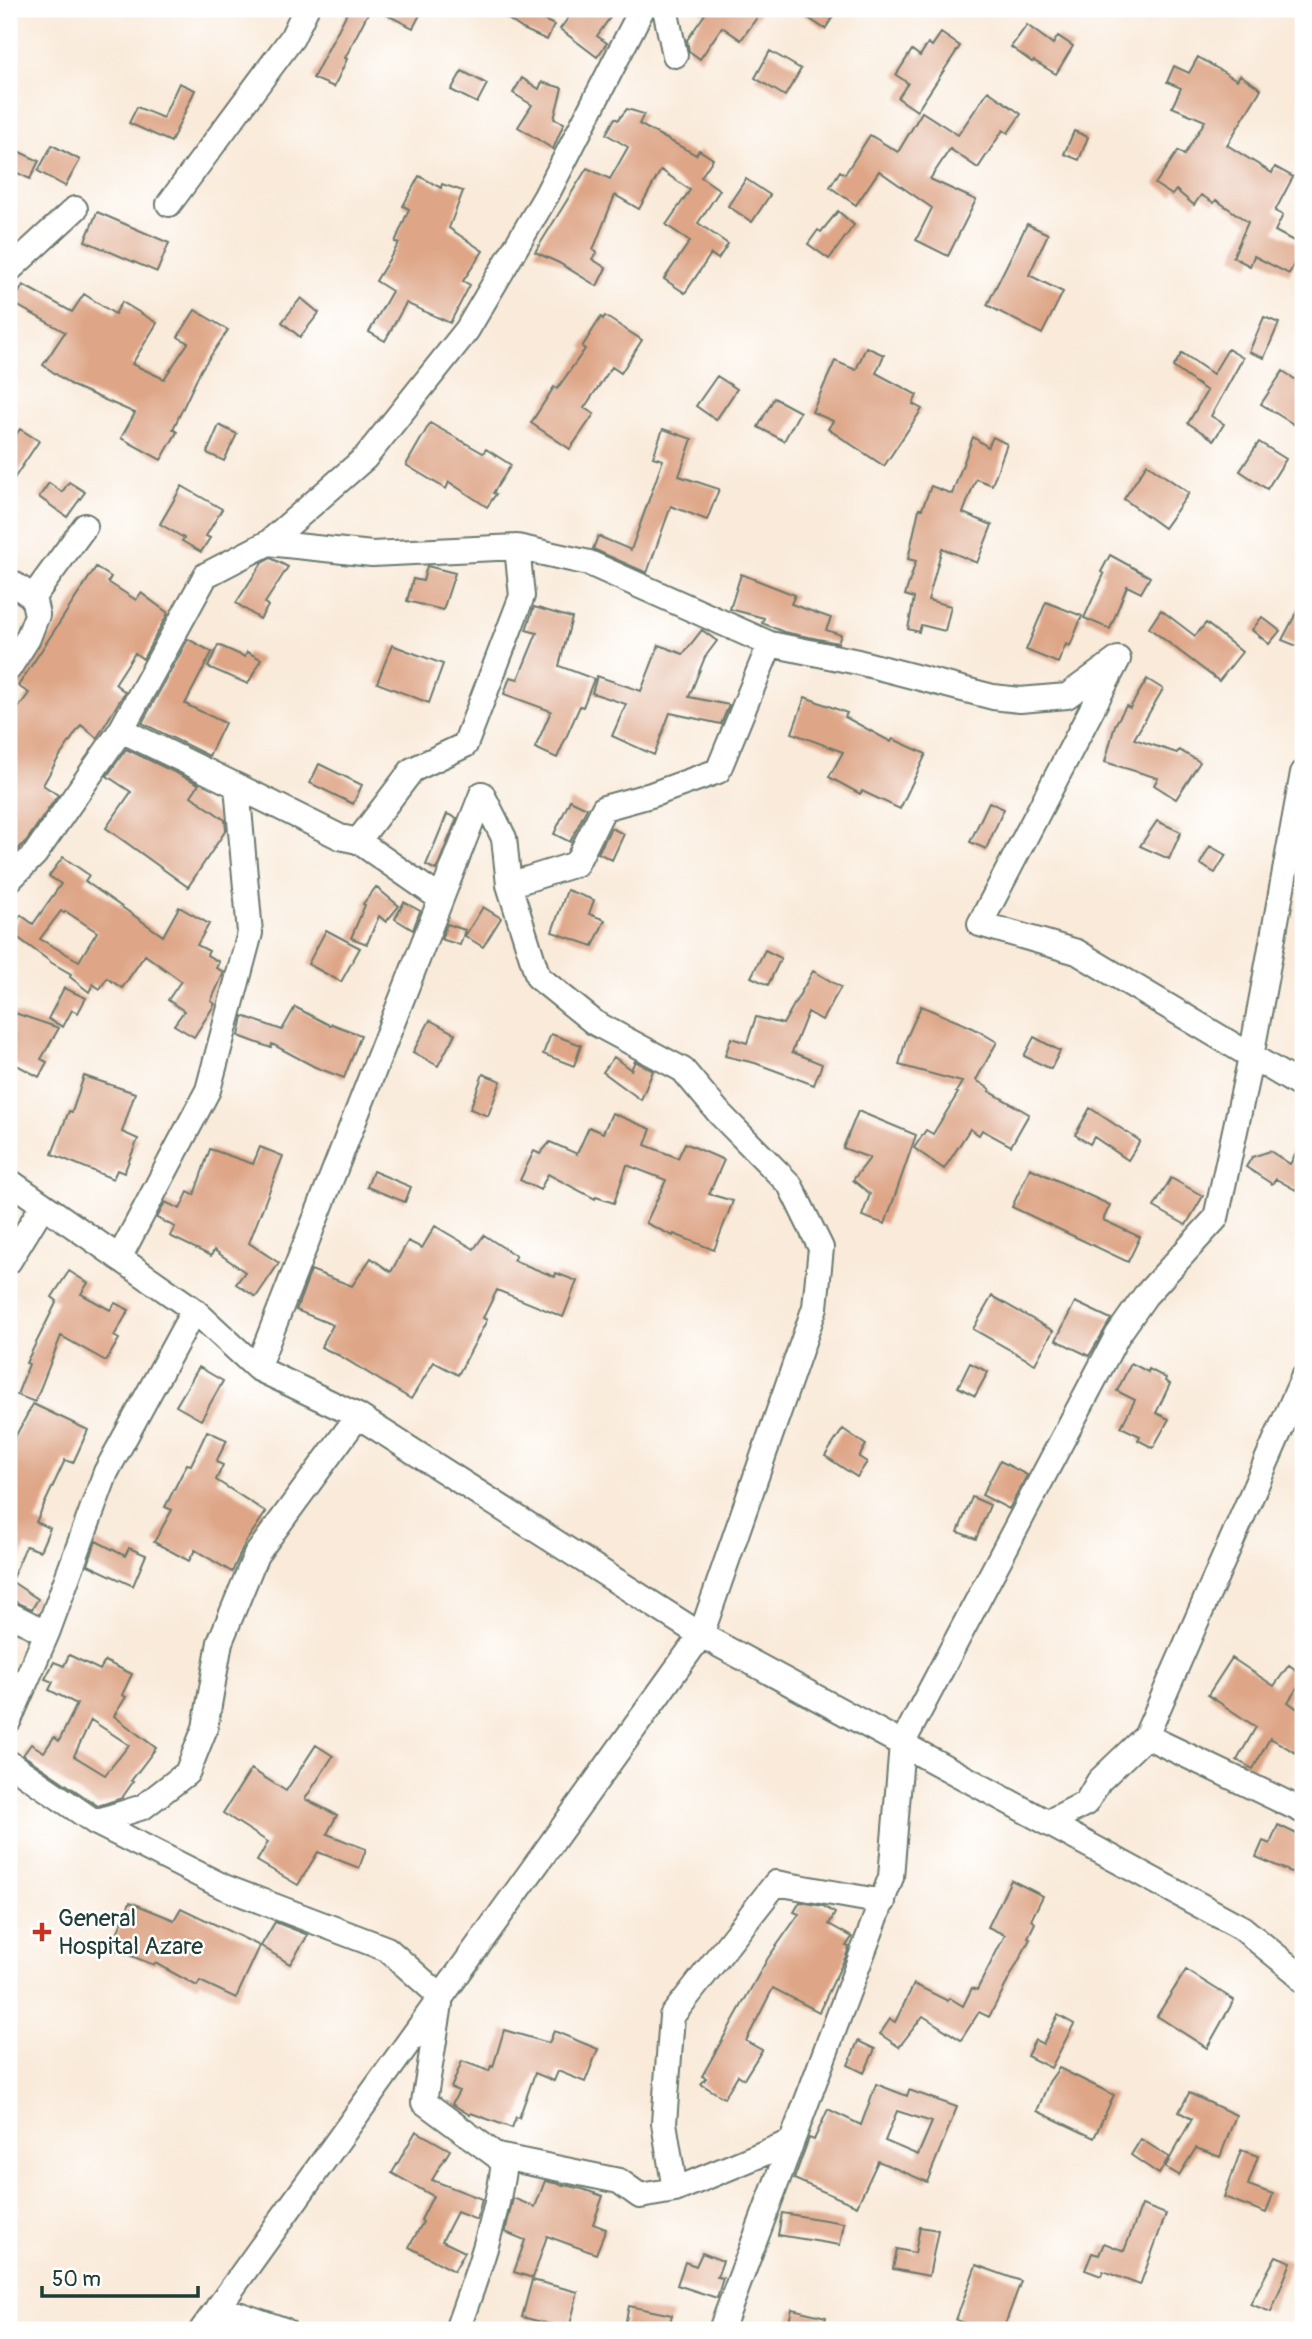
<svg xmlns="http://www.w3.org/2000/svg" width="1312" height="2339" viewBox="0 0 1312 2339" font-family="Pangolin,sans-serif">
	<style>
		.building { fill: #dea687; fill-rule: evenodd }
		.lines { fill: none; stroke-linecap: round; stroke-linejoin: round }
		.street-casing { stroke: #6b7a6e; stroke-width: 28 }
		.street { stroke: #fff; stroke-width: 24 }
		.poi-dot { fill: #c8321e; stroke: #fff; stroke-width: 2.5 }
		.labels { text-anchor: middle; stroke-width: 5; stroke-linejoin: round; paint-order: stroke }
		.poi-label { font-size: 24px; fill: #1f3d34; stroke: #fff; text-anchor: start }
	</style>
	<rect width="100%" height="100%" fill="#fff"/>
	<filter id="ink" filterUnits="userSpaceOnUse"><feTurbulence type="fractalNoise" baseFrequency=".0143" numOctaves="2"/><feDisplacementMap in="SourceGraphic" scale="14" xChannelSelector="R" yChannelSelector="G"/><feConvolveMatrix kernelMatrix="1 2 1 2 8 2 1 2 1" color-interpolation-filters="sRGB"/></filter>
	<filter id="wash" filterUnits="userSpaceOnUse"><feTurbulence type="fractalNoise" baseFrequency=".00686" numOctaves="4" result="noise"/><feDisplacementMap in="SourceGraphic" scale="28" xChannelSelector="R" yChannelSelector="G"/><feGaussianBlur stdDeviation="1.57" result="paint"/><feColorMatrix in="noise" values="0 0 0 0 0 0 0 0 0 0 0 0 0 0 0 0 0 1.4 0 .05"/><feComposite in="paint" operator="in"/></filter>
	<g filter="url(#wash)">
		<rect width="100%" height="100%" fill="#f9ead9"/>
		<g id="blocks">
			<path class="building" d="M349,9H370L345,58L347,59L334,87L313,78Z
				M375,9H423L413,28Z
				M493,9H522L554,25L547,40L523,29Z
				M575,9H616L597,36L607,43L597,57L560,29Z
				M697,9H763L741,40L722,27L700,59L689,51L687,40L705,14Z
				M795,9H838L825,29Z
				M1027,25L1053,44L1058,36L1073,46L1056,74L1034,61L1032,62L1011,47Z
				M941,33L960,46L917,111L898,98L908,83L896,75L912,50L920,56L928,43L932,46Z
				M770,51L801,69L785,96L755,78Z
				M1198,57L1237,80L1240,75L1261,89L1227,145L1272,173L1275,167L1293,177L1275,211L1283,215L1275,231L1303,246L1289,274L1254,256L1250,266L1233,257L1248,222L1216,200L1214,203L1201,195L1194,205L1176,190L1172,195L1155,184L1178,151L1184,155L1205,121L1172,107L1181,88L1167,82L1174,66L1189,73Z
				M462,71L487,84L477,103L451,90Z
				M522,78L539,89L542,82L562,88L554,119L564,123L553,149L518,127L532,105L513,93Z
				M179,83L195,90L171,142L129,123L137,107L163,118Z
				M988,91L1021,114L1008,133L1003,130L978,168L950,149L930,179L976,200L948,256L916,240L932,208L879,171L856,205L830,187L840,171L845,174L870,135L898,152L922,112L958,135Z
				M627,109L644,114L639,124L696,155L699,150L713,159L701,177L720,190L698,223L728,244L718,259L711,254L685,293L664,279L690,241L666,225L690,190L661,170L639,209L615,195L593,250L597,252L592,259L606,268L597,286L559,263L535,252L587,168L610,179L628,147L606,134L615,118L618,120Z
				M1074,131L1088,137L1079,160L1064,154Z
				M52,145L80,160L65,186L38,171Z
				M9,147L39,161L30,179L9,169Z
				M419,176L441,188L442,184L463,191L449,228L483,251L463,281L470,285L450,323L406,303L385,341L369,332L392,291L376,281L399,243L395,242L409,209L403,206Z
				M746,179L770,195L752,222L728,206Z
				M838,211L854,225L829,259L808,244L818,230L821,232Z
				M97,212L169,243L157,272L85,241Z
				M1027,224L1048,234L1029,275L1063,292L1042,334L987,305Z
				M23,285L72,312L84,294L115,314L122,302L157,323L132,364L164,379L188,343L178,337L195,310L228,330L201,370L173,429L177,432L161,460L121,438L135,413L73,386L43,365L65,332L13,303Z
				M301,298L319,313L300,337L282,322Z
				M605,316L642,340L621,373L612,367L584,408L594,414L570,449L531,423L554,387L557,389L585,349L582,347L601,317L603,319Z
				M1264,317L1279,323L1264,358L1249,352Z
				M866,347L884,355L876,373L917,395L913,404L922,409L884,466L828,429L833,421L812,412L835,361L856,370Z
				M1228,349L1243,358L1211,416L1224,424L1214,440L1188,423L1207,391L1173,367L1182,353L1213,374Z
				M1283,371L1303,385V430L1261,404Z
				M717,376L737,389L716,420L696,406Z
				M774,398L800,412L784,441L758,427Z
				M430,423L483,453L486,449L511,465L493,493L496,494L487,507L449,482L446,489L406,465Z
				M219,425L237,434L224,461L207,453Z
				M20,429L39,441L9,486V445Z
				M663,429L692,439L679,476L719,489L707,520L671,506L647,573L593,549L598,536L631,550L663,460L653,457Z
				M973,437L988,447L993,437L1007,444L992,485L976,479L963,513L992,525L977,563L942,548L928,600L951,606L945,631L921,625L919,632L908,629L914,598L905,595L916,561L908,559L919,509H922L931,486L952,494Z
				M1259,442L1286,459L1267,489L1240,471Z
				M1147,464L1189,493L1164,528L1124,499Z
				M69,482L85,492L67,517L39,497L49,483L62,492Z
				M182,486L222,509L206,536L210,538L201,552L182,541L184,538L160,524Z
				M1110,555L1150,577L1141,593L1127,586L1110,629L1084,618L1104,574L1101,572Z
				M271,558L288,567L265,603L268,606L260,619L236,603L262,563Z
				M427,566L455,573L443,610L407,601L413,579L423,581Z
				M96,567L111,577L108,582L136,600L141,593L168,613L143,659L135,653L115,684L125,692L97,738L81,725L56,762L43,785L58,795L27,840L9,859V721L29,693L18,686Z
				M741,574L795,595L791,604L831,618L826,630L841,635L838,643L784,632L762,623L764,618L730,609Z
				M1303,600V632L1297,646L1282,640Z
				M1046,602L1082,616L1070,646L1066,644L1058,663L1026,650Z
				M534,607L572,618L559,666L594,679L583,707L580,706L557,758L535,748L551,711L504,694L510,677L518,679L537,633L526,630Z
				M1161,610L1195,636L1206,623L1242,652L1219,681L1149,628Z
				M1262,617L1280,631L1269,644L1252,630Z
				M702,630L717,641L705,657L689,697L729,705L721,724L670,713L654,755L612,736L626,704L592,693L597,676L641,691L659,645L683,654Z
				M188,639L212,652L185,704L225,723L209,756L142,723Z
				M218,645L245,657L247,652L261,659L248,684L208,667Z
				M392,645L443,664L429,703L377,683Z
				M1147,679L1163,689L1134,739L1177,753L1179,750L1200,762L1176,799L1154,785L1158,778L1105,762L1115,725L1126,706L1130,708Z
				M805,697L847,713L845,717L891,742L893,739L926,754L900,809L862,791L860,794L829,777L843,752L792,733Z
				M126,749L199,784L191,796L225,820L226,830L188,887L106,828L131,792L107,776Z
				M319,764L362,785L353,804L310,783Z
				M570,800L587,808L570,842L554,834Z
				M989,802L1004,809L986,849L970,842Z
				M447,814L457,818L436,870L426,865Z
				M1157,821L1181,832L1169,859L1140,846Z
				M611,828L624,834L612,860L598,853Z
				M1210,846L1226,855L1215,873L1200,864Z
				M63,857L89,875L85,881L163,936L179,907L209,924L197,945L209,951L207,955L219,962L216,968L224,972L211,1001L215,1004L194,1037L174,1025L184,1011L168,1000L181,981L145,955L122,988L107,978L100,989L93,984L89,992L70,977L71,974L52,963L9,931L21,915L33,924L61,884L49,876ZM61,911L64,913L65,911L97,932L79,961L40,939Z
				M376,887L399,906L386,922L379,916L367,944L351,938L365,905L363,904Z
				M567,890L594,900L589,914L605,920L593,946L552,932Z
				M404,902L420,911L413,930L395,919Z
				M483,907L501,918L483,947L465,936Z
				M447,924L465,930L460,945L441,939Z
				M326,930L360,948L341,982L308,964Z
				M765,950L781,958L768,985L751,977Z
				M813,971L841,987L822,1020L808,1012L792,1052L822,1064L814,1085L755,1063L725,1056L731,1038L747,1043L756,1017L783,1024Z
				M64,988L86,998L78,1013L72,1010L63,1027L48,1019Z
				M921,1006L973,1028L997,1042L976,1080L990,1089L989,1091L1029,1114L1011,1146L982,1130L979,1135L970,1129L944,1169L914,1148L926,1130L933,1134L958,1093L956,1092L962,1082L899,1065L906,1039Z
				M295,1007L331,1026L332,1024L361,1035L344,1078L315,1067L272,1044L271,1048L239,1036L243,1016L282,1030Z
				M9,1011L59,1028L41,1059L47,1062L39,1077L9,1061Z
				M430,1020L455,1034L438,1066L413,1052Z
				M551,1034L581,1045L574,1066L543,1054Z
				M1034,1037L1060,1051L1051,1069L1024,1056Z
				M614,1057L631,1070L635,1061L653,1071L641,1100L603,1072Z
				M483,1074L501,1081L488,1116L470,1109Z
				M84,1076L135,1093L122,1132L138,1139L124,1173L117,1170L113,1179L52,1154L69,1111L72,1112Z
				M1090,1108L1140,1141L1128,1160L1094,1137L1090,1144L1075,1135Z
				M858,1111L916,1135L885,1224L862,1216L870,1194L853,1180L870,1158L843,1148Z
				M612,1113L651,1129L645,1145L678,1158L685,1143L724,1160L709,1194L733,1201L714,1250L674,1234L673,1236L646,1223L666,1180L627,1165L614,1203L596,1197L595,1199L548,1174L540,1190L520,1180L534,1151L540,1154L550,1142L577,1154L589,1127L603,1133Z
				M1303,1141V1194L1276,1179L1272,1184L1246,1167L1252,1157L1270,1151L1290,1164Z
				M260,1147L283,1156L249,1243L279,1263L256,1297L236,1284L245,1272L214,1250L211,1256L170,1236L175,1227L157,1218L165,1202L180,1209L188,1192L194,1195L210,1149L253,1164Z
				M1030,1168L1110,1205L1103,1220L1140,1237L1128,1262L1012,1207Z
				M373,1171L411,1187L405,1202L367,1187Z
				M1171,1178L1203,1196L1186,1225L1154,1207Z
				M435,1226L474,1249L484,1235L516,1256L513,1260L555,1277L556,1273L577,1281L563,1317L497,1290L483,1318L487,1320L458,1375L434,1362L411,1399L340,1356L321,1347L333,1325L296,1310L311,1270L352,1286L371,1258L391,1272L408,1241L422,1248Z
				M69,1271L88,1283L81,1294L110,1310L115,1303L129,1310L114,1336L119,1339L106,1361L61,1336L35,1402L17,1395L29,1364L26,1363L57,1301L52,1297Z
				M992,1296L1053,1331L1035,1364L973,1329Z
				M1075,1302L1111,1319L1089,1356L1056,1340Z
				M970,1363L988,1372L975,1396L958,1387Z
				M1131,1363L1148,1372L1149,1369L1166,1378L1165,1381L1170,1384L1156,1413L1169,1419L1153,1448L1138,1440L1140,1436L1121,1427L1135,1400L1117,1391Z
				M199,1367L223,1381L201,1420L176,1406Z
				M33,1404L88,1430L73,1463L65,1460L36,1522L50,1528L40,1551L26,1546L11,1581L38,1599L32,1609L9,1599V1448Z
				M843,1429L866,1445L859,1457L867,1462L857,1477L825,1456Z
				M207,1431L227,1440L216,1462L223,1465L216,1480L266,1512L245,1543L232,1572L195,1550L189,1561L154,1542L172,1510L165,1507L187,1464L191,1465Z
				M1000,1461L1027,1475L1009,1509L982,1495Z
				M972,1497L990,1505L976,1539L958,1532Z
				M96,1541L125,1556L129,1548L146,1555L133,1586L88,1565Z
				M69,1655L100,1670L105,1661L132,1674L122,1695L126,1697L114,1716L156,1748L131,1781L133,1782L122,1798L98,1806L23,1755L31,1744L44,1752L54,1737L59,1741L77,1704L49,1690L53,1682L45,1679L54,1662L64,1666ZM91,1720L129,1745L105,1775L74,1756Z
				M1232,1658L1274,1686L1289,1665L1303,1675V1679L1288,1702L1303,1713V1757L1270,1738L1253,1769L1237,1760L1256,1727L1208,1695Z
				M316,1745L333,1756L305,1799L337,1815L327,1834L366,1849L359,1868L318,1852L298,1885L257,1861L268,1842L223,1813L251,1769L286,1791Z
				M1278,1825L1303,1837V1877L1256,1857L1263,1841L1270,1844Z
				M1011,1880L1043,1896L1031,1920L1035,1923L1028,1937L1030,1939L989,2017L979,2012L961,2040L923,2016L899,2047L880,2034L890,2019L895,2022L914,1984L948,2001L950,1998L963,2006L972,1988L977,1990L1005,1935L988,1927Z
				M130,1902L174,1920L181,1908L260,1946L236,1998L200,1981L197,1986L155,1963L154,1965L111,1948Z
				M800,1902L823,1906L835,1913L829,1924L852,1937L846,1946L849,1947L846,1956L819,2012L773,1988L746,2041L762,2050L744,2079L738,2075L724,2098L701,2084L706,2078L702,2076L768,1958L799,1914L794,1912Z
				M275,1922L308,1935L290,1964L261,1946Z
				M1186,1970L1234,2000L1207,2048L1157,2016Z
				M1058,2015L1074,2024L1051,2068L1027,2056L1035,2040L1043,2044Z
				M504,2030L549,2043L554,2031L598,2049L585,2082L558,2071L554,2081L535,2073L519,2118L516,2117L512,2128L471,2113L470,2115L452,2104L459,2091L451,2088L462,2061L489,2071L491,2066L493,2067Z
				M858,2041L875,2049L864,2073L848,2065Z
				M1059,2068L1114,2095L1094,2138L1037,2111L1049,2082Z
				M876,2084L907,2096L909,2090L957,2107L927,2182L878,2161L857,2206L794,2179L809,2138L814,2140L828,2109L861,2125ZM897,2111L932,2122L918,2155L885,2141Z
				M1189,2093L1236,2115L1220,2157L1196,2148L1179,2175L1165,2167L1192,2119L1179,2112Z
				M416,2131L450,2150L432,2180L482,2199L477,2220L457,2212L442,2241L465,2252L454,2271L409,2247L423,2222L421,2220L433,2196L392,2173Z
				M1141,2139L1169,2157L1159,2174L1131,2155Z
				M1241,2150L1258,2156L1248,2185L1273,2194L1266,2213L1224,2197Z
				M545,2181L582,2189L603,2196L593,2224L606,2229L596,2254L547,2236L533,2278L514,2272L525,2240L505,2232L513,2198L535,2207Z
				M1142,2205L1166,2214L1140,2285L1103,2271L1101,2276L1085,2270L1092,2253L1099,2255L1104,2243L1124,2251Z
				M782,2213L844,2223L840,2245L778,2235Z
				M920,2227L938,2230L929,2276L893,2269L897,2249L915,2253Z
				M702,2253L723,2261L717,2277L723,2278L717,2298L677,2285L685,2262L696,2266Z
				M1276,2256L1291,2262L1271,2312L1250,2304Z
				M976,2265L1021,2281L1003,2330H982L956,2320Z
				M532,2280L578,2292L569,2329L522,2317Z
				M629,2306L672,2315L668,2330H624Z
				M792,2309L826,2317L823,2330H787Z"/>
		</g>
	</g>
	<g filter="url(#ink)">
		<use href="#blocks" fill-opacity="0" stroke="#6b7a6e" stroke-width="2"/>
		<g class="lines">
			<defs>
				<path id="street" d="M665,9L675,55
					M169,204L292,38L306,9
					M9,270L75,209
					M268,543L372,554L517,547L589,563L770,644
					M9,581L33,597L37,615L28,638L9,668
					M33,597L85,526
					M237,786L340,837L358,841L441,899
					M358,841L412,770L465,745L522,596L517,547
					M9,880L35,854L121,730L206,575L268,543L365,458L467,330L546,196L642,9
					M509,885L576,864L604,808L651,795L718,771L770,644L858,662L993,697L1020,700L1067,696L1118,659L980,924L1077,952L1303,1087
					M9,1181L194,1310L257,1368L358,1416L701,1635L1242,1928L1296,1972L1303,1981
					M119,1258L208,1090L250,933L237,786L121,730
					M9,1261L43,1205
					M257,1368L482,794
					M9,1614L47,1633
					M9,1720L47,1633L106,1472L194,1310
					M1146,1736L1303,1811
					M9,1763L95,1822L224,1887L387,1949L441,1997
					M95,1822L143,1807L187,1773L205,1728L220,1642L256,1555L358,1416
					M1047,1823L1086,1803L1099,1781L1146,1736L1303,1378
					M440,2004L424,2102L497,2156L504,2164C496,2222 477,2275 457,2330
					M791,2142L675,2190L664,2123L672,2016L776,1883L883,1902
					M497,2156L619,2181L640,2196L675,2190
					M218,2307L284,2330
					M202,2330L701,1635L815,1307L821,1248L790,1185L720,1114L683,1070L595,1023L538,977L509,885L504,838L482,794
					M721,2330L891,1877L902,1744L1117,1336L1145,1296L1216,1218L1251,1057L1303,773"/>
			</defs>
			<use href="#street" class="street-casing"/>
			<use href="#street" class="street"/>
		</g>
	</g>
	<path class="poi-dot" d="M38.5 1921.5h7v7h7v7h-7v7h-7v-7h-7v-7h7z"/>
	<g class="labels">
		<g class="poi-label">
			<text x="58" y="1926">General<tspan x="58" dy="28">Hospital Azare</tspan></text>
		</g>
	</g>
	<rect width="1312" height="2339" fill="none" stroke="#fff" stroke-width="35"/>
	<path d="M42 2286v10h156v-10" fill="none" stroke="#1f3d34" stroke-width="3.5"/>
	<text x="52" y="2286" font-size="21" fill="#1f3d34" stroke="#ffffff" stroke-width="5" paint-order="stroke">50 m</text>
</svg>
